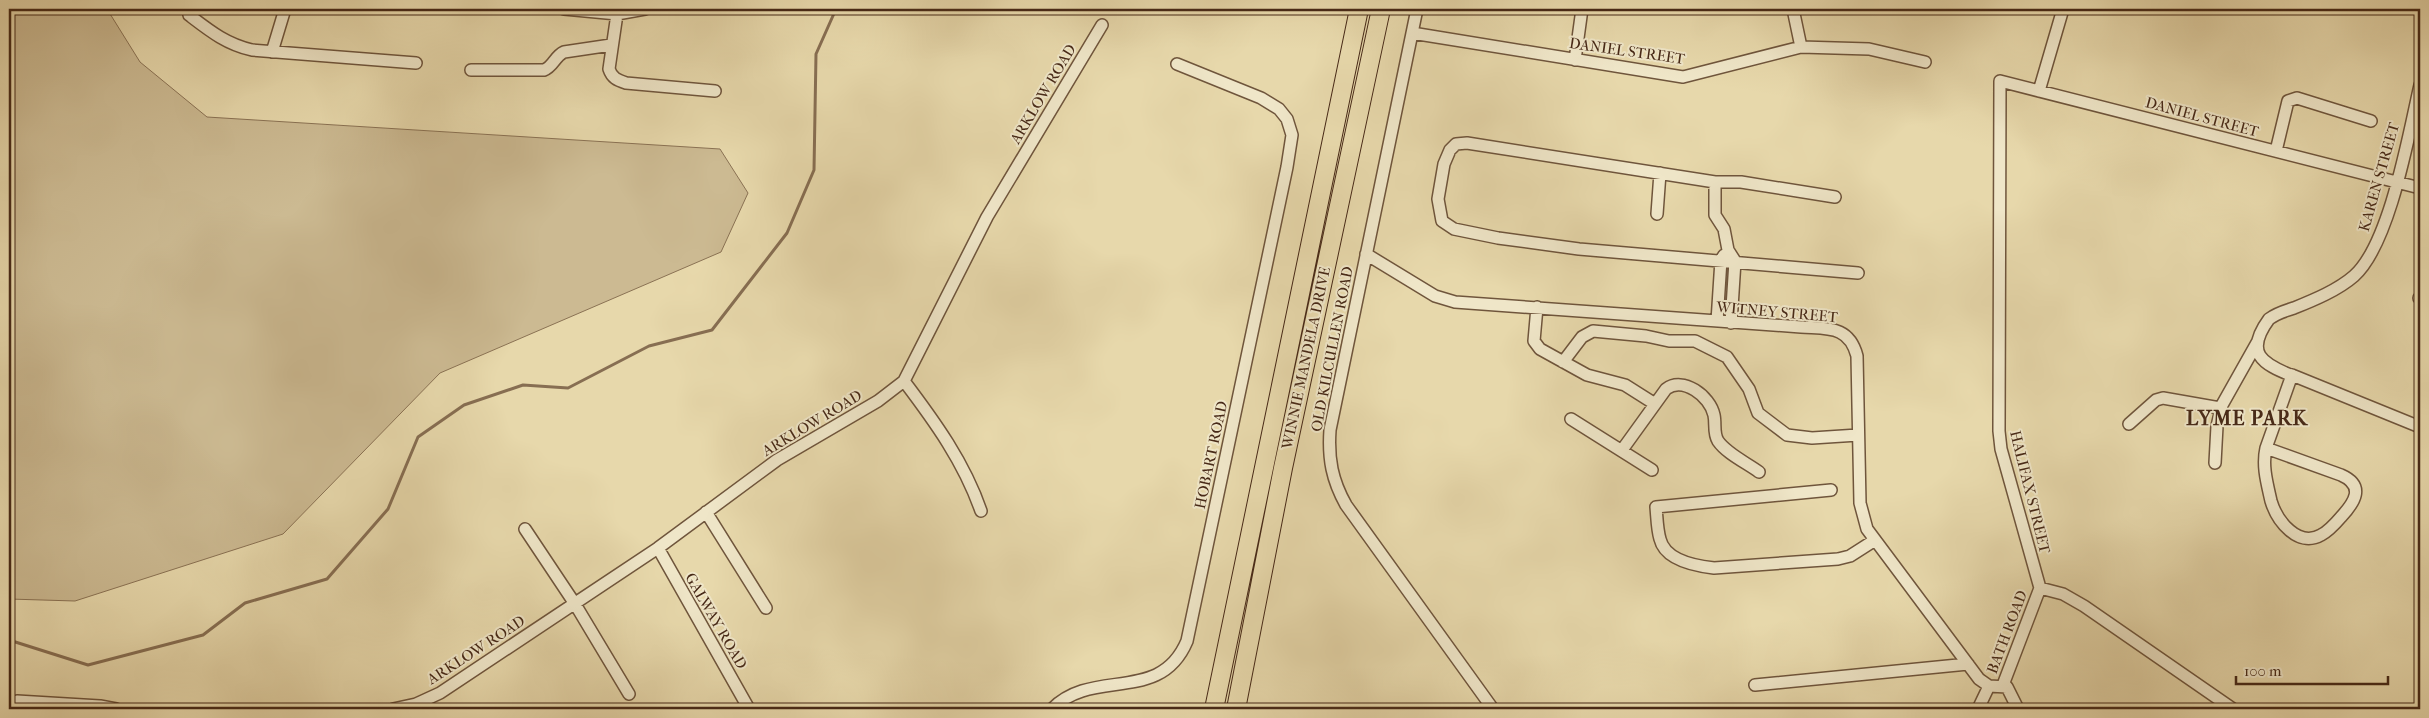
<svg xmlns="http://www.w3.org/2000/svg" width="2429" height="718" viewBox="0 0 2429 718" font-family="'IM FELL French Canon',serif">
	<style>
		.green { fill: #ccba92; stroke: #8a7254 }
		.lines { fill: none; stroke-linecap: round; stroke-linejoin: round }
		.stream { stroke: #876e52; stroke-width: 3 }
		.street-casing { stroke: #6f553c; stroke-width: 14 }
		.primary-casing { stroke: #472917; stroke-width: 20 }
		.street { stroke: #efe6c8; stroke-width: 11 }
		.primary { stroke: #e7d8ab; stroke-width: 18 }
		.labels { text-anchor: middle; stroke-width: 4; stroke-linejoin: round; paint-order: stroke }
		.street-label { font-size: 15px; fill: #472917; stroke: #efe6c8 }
		.district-label { font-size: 20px; font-weight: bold; letter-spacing: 1px; fill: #472917; stroke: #efe6c8 }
	</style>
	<rect width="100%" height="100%" fill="#e7d8ab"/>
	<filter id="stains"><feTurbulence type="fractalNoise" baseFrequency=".004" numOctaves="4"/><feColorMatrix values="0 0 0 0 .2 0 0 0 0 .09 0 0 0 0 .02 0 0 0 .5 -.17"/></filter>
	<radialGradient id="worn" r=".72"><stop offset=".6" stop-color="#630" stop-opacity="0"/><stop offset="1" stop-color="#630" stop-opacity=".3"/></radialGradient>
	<path class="green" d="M9,9H107L140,62L207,117L720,149L748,193L721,252L440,373L283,534L75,601L9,599Z"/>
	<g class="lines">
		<path class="stream" d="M9,640L88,665L203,635L245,603L327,579L388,509L418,437L464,405L523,385L568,388L649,346L712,330L787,233L814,170L816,54L836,9"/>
		<defs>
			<path id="street" d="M564,9L617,14L645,9
				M1417,9L1330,430C1328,459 1332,480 1346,505L1493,709
				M1793,9L1801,47
				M617,14L609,69C612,78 617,80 626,83L715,91
				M189,15C210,31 226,44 252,50L416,63
				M1412,33L1683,77L1801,47L1869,49L1925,62
				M272,52L285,9
				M1575,60L1582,9
				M471,70H544C553,67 555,56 564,52L611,45
				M2039,91L2063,9
				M2276,151L2288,101L2297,98L2371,121
				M1715,182V215L1724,229L1728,250L1735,261L1731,323
				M1835,197L1741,182H1715L1467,143L1456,144L1450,150L1444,164L1438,199L1442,221L1454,229L1498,238L1579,249L1858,273
				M1657,214L1660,173
				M1366,254L1435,296L1455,302L1801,327C1827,329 1849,325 1857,356L1860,503L1867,529L1979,679L1989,686L2007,687L2018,709
				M2419,298H2420
				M1537,307L1534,341L1540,349L1587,375L1625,385L1655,404
				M1717,321L1721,260L1724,255
				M1563,362L1582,337L1593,331L1646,336L1669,341H1695L1727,357L1749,389L1758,413L1787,435L1812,438L1858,435
				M2292,375L2420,427
				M904,381C935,422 964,462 981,511
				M1571,419L1652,470
				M2129,424L2156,400L2163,398L2220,408
				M2266,448L2341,475C2366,486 2354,503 2341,517C2335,524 2329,531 2321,535C2298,548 2277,521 2271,501C2267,483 2262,466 2266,448L2292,375L2293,376C2262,364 2244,353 2269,319C2277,313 2285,311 2294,308C2314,300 2338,290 2354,276C2390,244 2409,133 2420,85
				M1622,450L1666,389C1683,376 1710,396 1714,415C1716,424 1713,433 1718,441C1727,454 1747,463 1759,472
				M2215,463L2217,426L2222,405L2258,341
				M1831,490L1656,507C1657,517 1657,529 1660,539C1665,560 1696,566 1714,568L1838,559L1850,556L1875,540
				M706,512L766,608
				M525,529L575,604L629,694
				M658,548L749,709
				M1755,685L1968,664
				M2003,685L2040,588
				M17,709L15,703L17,701L100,706L116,709
				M393,709L416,704L440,693L658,548L777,460L878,401L904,381L987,217L1102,25
				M1052,709C1093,667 1160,705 1187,641L1287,167L1292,135L1287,119L1279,109L1261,98L1177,64
				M1978,709L1989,686
				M2233,709L2084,606L2063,594L2040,588L2001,449L1999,431L2000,81L2420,188"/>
			<path id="primary" d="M1214,709L1359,9
				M1236,709L1283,468L1381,9"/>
		</defs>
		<use href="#street" class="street-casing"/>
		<use href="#primary" class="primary-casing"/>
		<use href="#street" class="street"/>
		<use href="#primary" class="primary"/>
	</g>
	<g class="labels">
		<g class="street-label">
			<text transform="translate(1627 51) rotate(8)" y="5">DANIEL STREET</text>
			<text transform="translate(1043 94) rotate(-59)" y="5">ARKLOW ROAD</text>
			<text transform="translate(2202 117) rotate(15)" y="5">DANIEL STREET</text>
			<text transform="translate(2379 177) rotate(-74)" y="5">KAREN STREET</text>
			<text transform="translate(1777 312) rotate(5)" y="5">WITNEY STREET</text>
			<text transform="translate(1332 349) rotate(-79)" y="5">OLD KILCULLEN ROAD</text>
			<text transform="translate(1306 358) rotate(-78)" y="5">WINNIE MANDELA DRIVE</text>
			<text transform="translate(812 423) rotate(-31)" y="5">ARKLOW ROAD</text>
			<text transform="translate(1211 455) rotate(-78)" y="5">HOBART ROAD</text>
			<text transform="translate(2030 492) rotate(76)" y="5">HALIFAX STREET</text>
			<text transform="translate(716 621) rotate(60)" y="5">GALWAY ROAD</text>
			<text transform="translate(2007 632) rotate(-69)" y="5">BATH ROAD</text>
			<text transform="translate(476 650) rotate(-33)" y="5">ARKLOW ROAD</text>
		</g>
		<g class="district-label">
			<text x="2247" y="425">LYME PARK</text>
		</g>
	</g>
	<rect width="2429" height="718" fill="none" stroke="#e7d8ab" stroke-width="30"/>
	<rect x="10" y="10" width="2409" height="698" fill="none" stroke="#472917" stroke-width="2.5"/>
	<rect x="15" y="15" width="2399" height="688" fill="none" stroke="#472917"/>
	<path d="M2236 676v8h152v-8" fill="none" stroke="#472917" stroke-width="2.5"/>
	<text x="2244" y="676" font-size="15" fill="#472917" stroke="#efe6c8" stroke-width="4" paint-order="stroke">100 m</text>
	<rect width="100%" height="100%" filter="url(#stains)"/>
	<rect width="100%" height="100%" fill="url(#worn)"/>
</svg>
